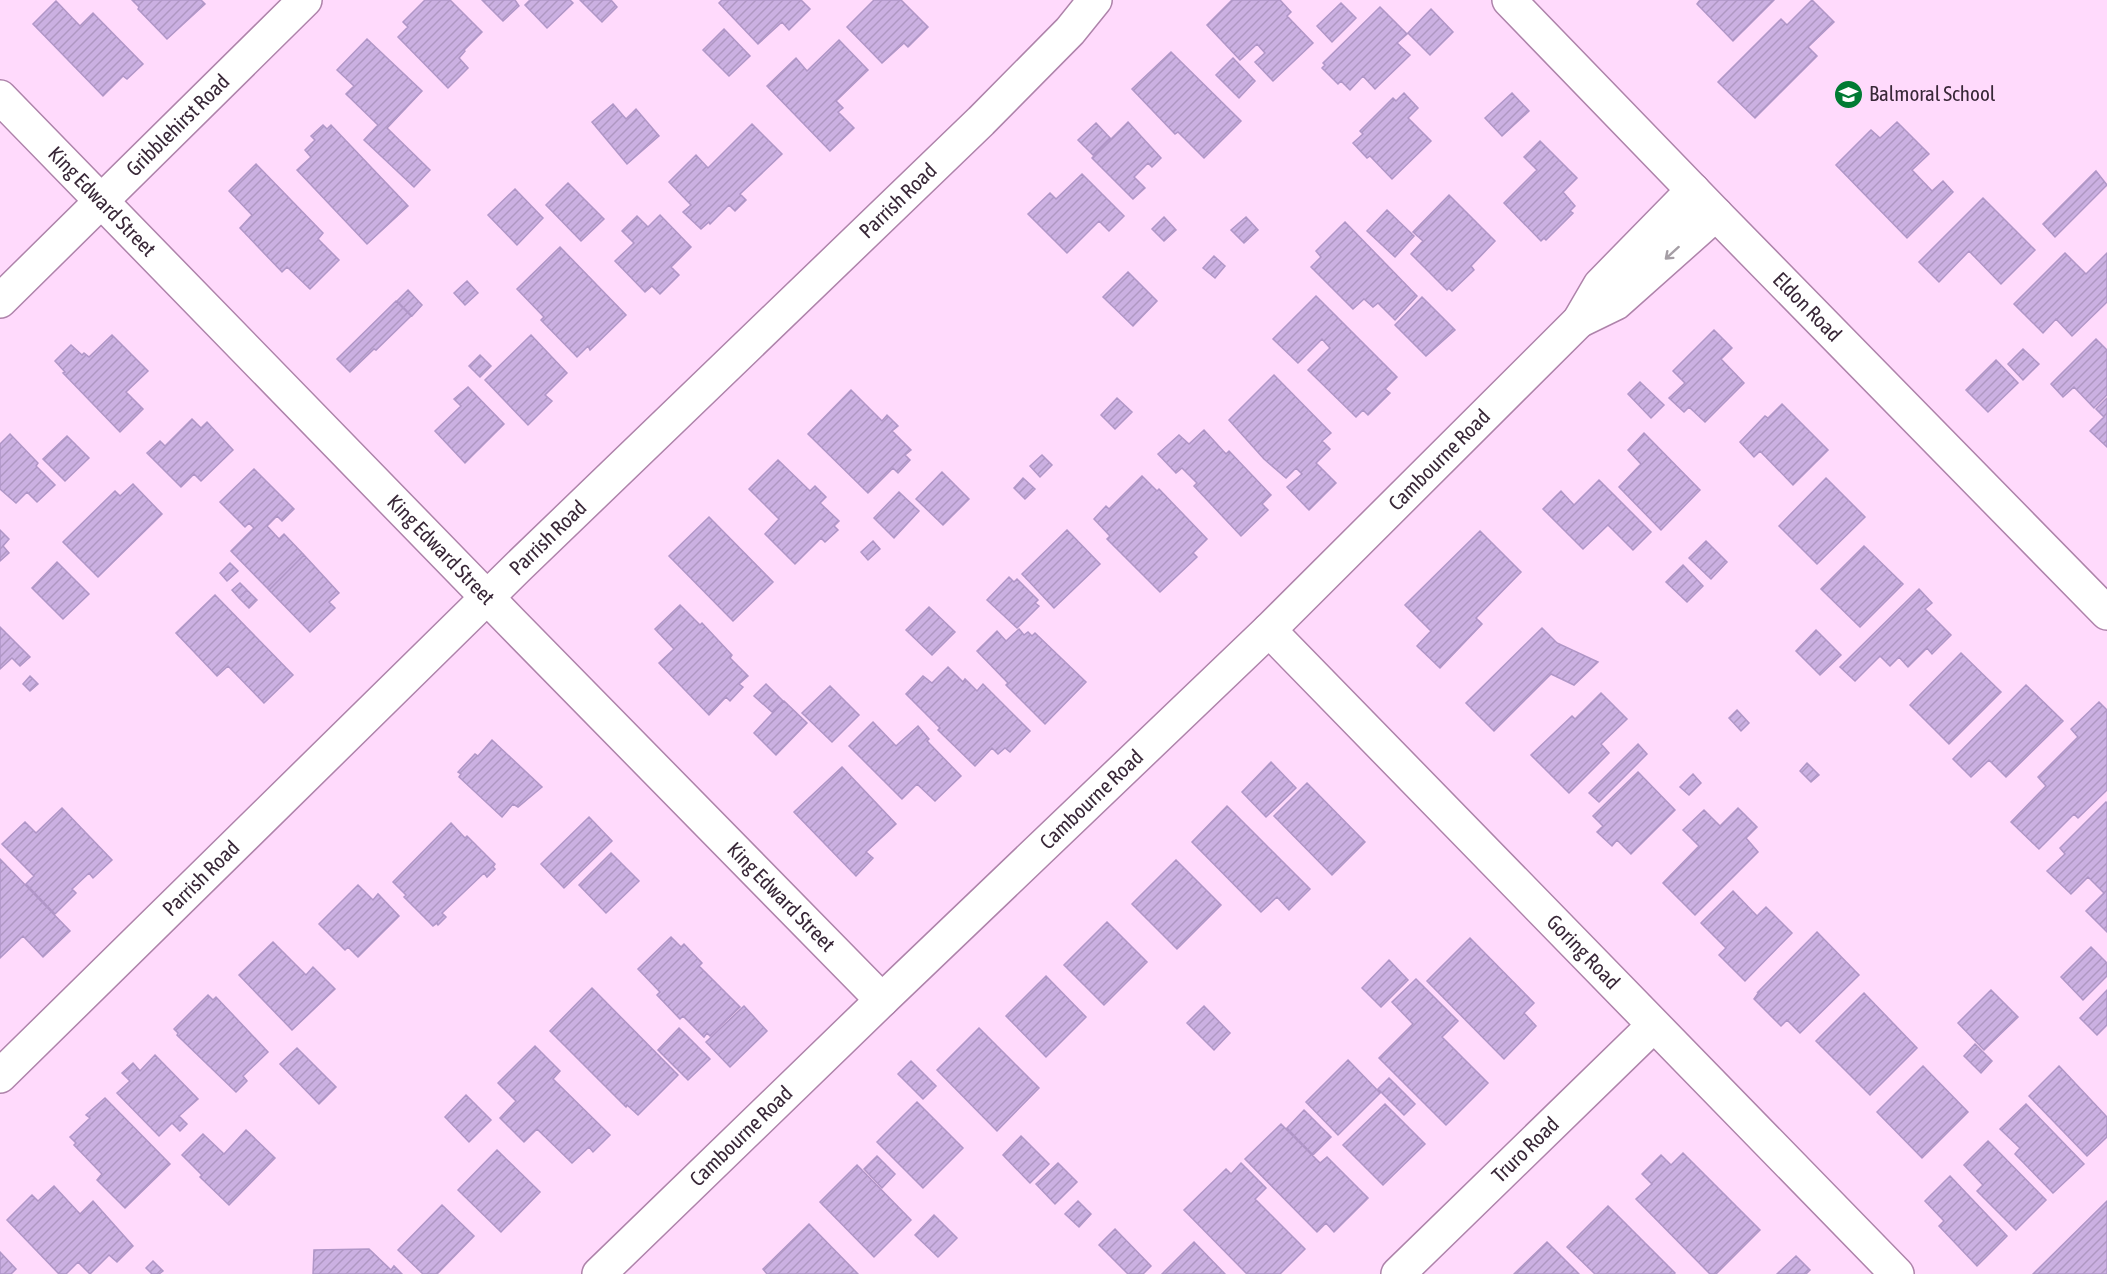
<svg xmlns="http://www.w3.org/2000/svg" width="2107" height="1274" viewBox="0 0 2107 1274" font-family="'Asap Condensed',sans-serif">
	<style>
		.building { fill: url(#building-hatch); stroke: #b096c7; stroke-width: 1.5 }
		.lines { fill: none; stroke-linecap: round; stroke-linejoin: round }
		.minor-casing { stroke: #ae83aa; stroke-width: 36 }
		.minor { stroke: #fff; stroke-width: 33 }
		.oneway { stroke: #a59ea5 }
		.labels { text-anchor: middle; stroke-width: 5; stroke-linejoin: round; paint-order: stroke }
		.poi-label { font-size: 21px; fill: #382737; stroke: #ffdafc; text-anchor: start }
		.street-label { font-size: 21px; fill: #382737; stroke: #ffdafc }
	</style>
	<defs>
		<pattern id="building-hatch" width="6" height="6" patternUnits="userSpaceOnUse" patternTransform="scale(1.5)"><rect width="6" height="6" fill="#cbb0e2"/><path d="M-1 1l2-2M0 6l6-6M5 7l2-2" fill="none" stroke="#af97c2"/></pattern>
	</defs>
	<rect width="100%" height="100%" fill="#ffdafc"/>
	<path class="building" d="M132,0H201L205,4L167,39L138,9L139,7Z
		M425,0H450L482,32L464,50L465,51L459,58L468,68L448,88L398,37L408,27L403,22Z
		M482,0H515L519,6L503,21Z
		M530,0H570L573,3L547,28L525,5Z
		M580,0H611L617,7L602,22Z
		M722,0H801L810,9L789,30L782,22L758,44L719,3Z
		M874,0H901L928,27L908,47L904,43L882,63L847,27Z
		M1232,0H1280L1291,12L1287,16L1313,43L1273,81L1255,62L1265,53L1257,44L1240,60L1207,25Z
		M1700,0H1774L1733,41L1697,4Z
		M1812,0L1834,22L1808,47L1817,56L1755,118L1718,82L1781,19L1787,25Z
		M56,1L80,26L93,13L143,64L127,79L123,76L103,96L33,24Z
		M1341,3L1356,18L1332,42L1317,26Z
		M1380,7L1407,34L1397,43L1410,55L1375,89L1363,76L1350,90L1341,81L1338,84L1322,68L1325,65L1323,63Z
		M1431,9L1453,32L1430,55L1408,33Z
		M724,29L750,56L729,76L703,50Z
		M367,39L422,91L387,128L430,170L414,187L364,140L378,125L346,94L354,86L337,70Z
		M839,40L868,70L836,101L843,108L838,112L854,128L830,151L767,86L796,58L807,71Z
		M1171,52L1241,121L1204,158L1178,132L1175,134L1132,89Z
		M1233,58L1255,81L1239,98L1216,75Z
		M1404,93L1418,108L1408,118L1431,141L1392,179L1370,156L1367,158L1353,143L1363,134L1360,131L1393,98L1396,101Z
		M1512,93L1529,111L1502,136L1485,118Z
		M613,104L626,119L636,109L659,136L627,164L592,122Z
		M1128,122L1161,158L1152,167L1148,163L1134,177L1145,188L1133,199L1092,158Z
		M1897,122L1929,154L1912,170L1932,191L1943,181L1953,192L1907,238L1836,165L1871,130L1880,138Z
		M1096,123L1110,138L1093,155L1078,140Z
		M752,124L782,154L740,194L746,200L735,211L729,205L710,224L709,222L701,229L683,212L691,205L669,182L696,155L708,168Z
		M323,125L327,129L331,125L408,206L367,244L297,170L311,157L305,150L315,140L311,136Z
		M1540,141L1577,178L1563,192L1575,206L1570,211L1573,213L1546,240L1544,238L1541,241L1504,203L1537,170L1524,157Z
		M256,164L323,233L318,239L339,260L310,289L287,267L282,272L240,228L252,215L229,191Z
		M2096,171L2107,185L2055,237L2043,224Z
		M1082,174L1124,216L1109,231L1099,221L1067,253L1028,214L1050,193L1056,199Z
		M568,183L604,219L581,241L546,205Z
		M515,189L543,218L517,245L488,215Z
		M1449,195L1495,241L1471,266L1474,270L1452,291L1449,288L1447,290L1411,254L1423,241L1413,232Z
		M1983,198L2035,250L2001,284L1969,251L1939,282L1919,262Z
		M1387,210L1414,236L1395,257L1367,231Z
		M660,215L691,247L671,267L679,275L660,294L652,286L645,292L615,261L634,243L622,231L637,216L648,227Z
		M1164,217L1176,230L1164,241L1152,229Z
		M1246,217L1258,230L1244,243L1231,230Z
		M1345,222L1417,296L1395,320L1378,303L1373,307L1364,299L1353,309L1311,267L1321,257L1316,251Z
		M560,247L626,315L590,350L588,346L577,357L541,320L544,317L517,289Z
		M2065,253L2086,274L2107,253V302L2072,336L2056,319L2043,333L2014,304Z
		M1214,256L1225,266L1215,278L1203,268Z
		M1128,272L1157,301L1133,326L1103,297Z
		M467,281L478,293L465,305L454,293Z
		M408,290L422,305L412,316L397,301Z
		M1316,296L1397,377L1385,389L1390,393L1368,415L1363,410L1356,417L1308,370L1330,348L1322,339L1298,363L1273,339Z
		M1422,297L1455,330L1426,356L1395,325Z
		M396,301L411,316L376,350L374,349L350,372L337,359Z
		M1714,330L1732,348L1721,359L1744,383L1705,422L1689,407L1684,412L1669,398L1685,383L1673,371Z
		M112,335L148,371L126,392L143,409L120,432L63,373L65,372L55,361L71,345L82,355L84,353L89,357Z
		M531,335L567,373L545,395L552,401L528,425L485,380Z
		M2096,339L2107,350V395L2094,408L2074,387L2063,397L2051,384Z
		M2023,349L2039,364L2023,380L2008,364Z
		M480,355L491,366L480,377L469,366Z
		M1996,360L2018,383L1988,412L1966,390Z
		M1274,375L1331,433L1322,441L1330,449L1316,463L1336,483L1309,510L1287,487L1302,474L1296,468L1286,478L1264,459L1229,420Z
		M1640,382L1664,405L1651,418L1628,394Z
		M468,387L504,424L465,463L435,431L461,406L454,399Z
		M851,390L882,421L887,415L898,426L892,431L911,450L905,455L910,460L898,473L893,468L868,493L808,434Z
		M1117,398L1132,412L1115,429L1101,415Z
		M2107,398V447L2090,431L2104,417L2096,409Z
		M1782,404L1828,450L1793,485L1760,451L1754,457L1740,442L1765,416L1768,418Z
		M192,419L201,428L207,422L233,450L201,481L194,474L181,487L147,453L160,441L165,446Z
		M1204,430L1226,454L1229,451L1271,495L1262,504L1268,510L1241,536L1194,486L1197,483L1182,468L1176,473L1158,454L1179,435L1189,444Z
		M1644,433L1700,490L1661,530L1619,487L1641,464L1628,450Z
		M10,434L38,463L36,466L55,485L37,502L27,492L16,503L0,489V444Z
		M67,436L89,458L65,481L43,459Z
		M1042,455L1052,465L1040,477L1030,466Z
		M778,460L810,491L815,486L826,497L820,503L839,521L834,526L838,530L825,542L821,538L795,564L765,534L779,519L749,489Z
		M254,469L294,509L282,521L277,516L267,526L279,539L284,534L304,555L269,590L231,551L254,528L249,523L245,527L220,502Z
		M942,472L969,499L943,525L916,499Z
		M1142,476L1157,491L1159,489L1207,539L1193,553L1197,557L1160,592L1107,539L1110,536L1094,519L1106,506L1109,509Z
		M1023,478L1035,489L1025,499L1014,488Z
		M1826,478L1865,517L1817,564L1779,526Z
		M1599,480L1651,532L1633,550L1608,525L1583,549L1543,509L1561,491L1574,505Z
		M133,484L162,514L98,577L63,542L115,491L120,496Z
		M899,492L919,511L894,538L874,518Z
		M709,517L773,582L733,621L669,556Z
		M0,530L9,539L3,546L9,553L0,561Z
		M1067,530L1100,564L1054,608L1022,574Z
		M1480,531L1521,572L1476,618L1482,624L1440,668L1417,646L1431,631L1405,605Z
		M873,541L880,549L868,560L861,552Z
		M1706,541L1727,562L1711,579L1689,558Z
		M1864,546L1903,584L1860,627L1821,589Z
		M304,555L339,593L329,602L335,608L310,632L269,590Z
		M57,562L89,594L63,619L32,588Z
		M230,563L238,571L227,581L220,573Z
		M1683,565L1703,586L1687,602L1666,582Z
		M1009,577L1014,582L1017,579L1038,600L1035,603L1039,606L1017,628L987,600Z
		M240,583L247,590L239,598L232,590Z
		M1919,589L1932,603L1925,609L1951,635L1932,654L1927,648L1908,667L1899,657L1890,666L1880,656L1855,681L1840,667Z
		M247,590L257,600L249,608L239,598Z
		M215,595L293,675L264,703L228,666L217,676L176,633Z
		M680,605L700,625L702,623L732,655L730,658L748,676L739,684L743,687L730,701L726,697L709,715L659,663L674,649L655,629Z
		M929,607L955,632L932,655L906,630Z
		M0,627L30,657L20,666L12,658L0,669Z
		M1542,628L1557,643L1598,662L1574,685L1551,674L1494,731L1466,703Z
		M1019,629L1024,635L1028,632L1032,636L1035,633L1086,682L1045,724L1006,685L1008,683L977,651L997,631L1006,641Z
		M1816,630L1841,655L1820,675L1796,651Z
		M1961,653L2001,692L1949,744L1910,705Z
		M948,667L963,682L965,679L977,691L983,684L1030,731L1010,752L1005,748L998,754L992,748L975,766L938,730L940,728L906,694L923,676L932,683Z
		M30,676L38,684L30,691L23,684Z
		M766,684L783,701L772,712L754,696Z
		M2026,685L2063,721L2006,777L1989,760L1971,777L1953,759Z
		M830,686L859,715L832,742L802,713Z
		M1601,693L1627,719L1601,744L1609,753L1569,793L1531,755L1572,716L1575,719Z
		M784,701L807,723L776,755L754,733Z
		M2099,702L2107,710V790L2078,818L2074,814L2039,849L2011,822L2046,786L2038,777L2078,737L2071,729Z
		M1737,710L1749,723L1741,731L1729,718Z
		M873,722L896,746L918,726L929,739L927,741L961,776L935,801L917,784L902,799L849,746Z
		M492,740L542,787L518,807L513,804L502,817L459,777L461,774L458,772L475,754L478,756Z
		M1638,744L1647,754L1599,802L1589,793Z
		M1271,762L1296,788L1266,817L1242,792Z
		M1807,763L1819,775L1811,782L1800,771Z
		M842,767L896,824L866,852L873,858L856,876L794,812Z
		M1638,772L1675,810L1631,854L1617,840L1612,846L1597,832L1603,826L1593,816Z
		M1693,774L1701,783L1689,795L1680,787Z
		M1307,783L1365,842L1332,875L1274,816Z
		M2106,802L2107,804V932L2086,911L2104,893L2088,877L2071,894L2047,871L2065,854L2060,848Z
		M1227,806L1310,889L1289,910L1277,897L1261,912L1192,842Z
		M62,808L112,860L93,878L89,873L72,889L76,893L55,914L26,884L34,876L2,844L25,822L36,833Z
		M1738,808L1757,827L1746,838L1758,852L1695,915L1663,883L1699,846L1683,830L1704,810L1720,826Z
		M589,817L612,841L564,888L541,864Z
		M451,823L465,838L467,836L495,864L493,867L495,869L487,877L484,873L442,913L446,917L438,925L437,923L433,926L404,897L406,895L393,882Z
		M611,853L639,881L606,913L579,885Z
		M0,859L70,931L43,957L23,936L0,958Z
		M1176,860L1221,905L1177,949L1132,904Z
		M358,885L373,900L378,894L399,916L358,957L348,947L345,950L319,924Z
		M1733,891L1757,916L1766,907L1792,933L1745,981L1719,955L1726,948L1701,923Z
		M1107,922L1147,962L1104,1005L1064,965Z
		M1817,932L1859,975L1800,1033L1787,1020L1781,1026L1754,999L1759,992H1758Z
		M671,937L681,947L684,944L702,963L699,966L740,1007L710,1036L707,1033L704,1037L683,1016L680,1019L657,995L660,992L638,969Z
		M1470,938L1534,1003L1524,1013L1536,1026L1504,1059L1427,981Z
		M273,942L306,975L313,967L335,989L292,1030L239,975Z
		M2091,947L2107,963V976L2083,1000L2061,977Z
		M1389,960L1408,980L1381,1007L1362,988Z
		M1046,976L1086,1017L1046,1057L1006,1016Z
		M1416,979L1458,1021L1442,1037L1488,1083L1446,1125L1379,1058L1413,1024L1392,1002Z
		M592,988L678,1075L638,1115L627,1105L626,1107L550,1031Z
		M1991,990L2018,1017L1984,1050L1958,1023Z
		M2107,990V1025L2097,1035L2080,1018Z
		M1864,993L1917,1048L1870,1095L1816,1041Z
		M208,995L213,1000L216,997L268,1052L243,1076L247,1081L236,1092L177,1035L178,1033L174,1029Z
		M744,1006L767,1031L730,1067L706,1042Z
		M1204,1006L1230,1033L1214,1050L1187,1023Z
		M679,1028L710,1059L688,1080L658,1050Z
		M979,1028L1039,1088L997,1131L937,1070Z
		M1975,1044L1992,1061L1981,1073L1964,1056Z
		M535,1046L560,1071L553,1079L610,1135L593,1152L589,1147L572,1163L537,1129L524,1142L500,1118L516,1101L498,1083Z
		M297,1048L336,1087L319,1104L280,1064Z
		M155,1055L198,1099L179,1116L187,1124L180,1131L172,1123L159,1136L117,1093L130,1081L122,1073L133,1063L140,1071Z
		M1348,1060L1380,1093L1338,1135L1306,1102Z
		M911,1061L936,1086L923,1099L898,1074Z
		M1923,1066L1968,1112L1922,1158L1877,1112Z
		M2059,1066L2107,1117V1137L2087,1156L2029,1096Z
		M1389,1078L1415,1104L1404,1115L1378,1089Z
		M466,1095L491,1120L469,1142L445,1117Z
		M105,1098L170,1164L125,1208L97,1180L102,1174L74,1145L76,1143L70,1137L90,1118L86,1115Z
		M917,1102L963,1148L923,1188L877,1142Z
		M1385,1104L1425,1144L1383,1185L1343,1145Z
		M2026,1104L2084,1164L2053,1193L2015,1154L2020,1148L2000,1129Z
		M1304,1110L1331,1137L1313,1155L1287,1128Z
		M1281,1124L1320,1163L1327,1157L1368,1198L1334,1232L1326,1223L1317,1232L1245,1159Z
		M246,1130L275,1158L229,1205L200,1177L202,1175L182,1155L203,1134L224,1154Z
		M1021,1136L1049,1164L1030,1183L1003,1155Z
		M1988,1141L2046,1200L2016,1230L1977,1191L1983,1185L1964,1165Z
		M497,1150L540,1192L501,1232L458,1190Z
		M1683,1153L1760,1230L1716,1274H1710L1636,1199L1652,1184L1642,1174L1661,1155L1671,1165Z
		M877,1156L895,1174L882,1188L864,1169Z
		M1058,1163L1077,1182L1055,1204L1036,1184Z
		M1241,1163L1266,1188L1255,1199L1305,1249L1280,1274H1247L1184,1210L1226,1169L1231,1174Z
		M857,1165L911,1220L874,1257L820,1202Z
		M1950,1176L2007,1236L1977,1266L1939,1226L1944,1221L1925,1201Z
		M54,1186L80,1214L93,1201L133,1246L117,1262L109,1255L90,1274L78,1262L66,1274H59L7,1220L32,1195L38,1201Z
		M1078,1201L1091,1214L1079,1227L1065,1214Z
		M2107,1201V1274H2033Z
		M442,1205L474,1236L437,1274H423L398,1250Z
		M1608,1206L1675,1273L1674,1274H1595L1567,1247Z
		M934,1215L957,1238L938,1257L915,1235Z
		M809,1224L858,1274H767L763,1269Z
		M1115,1229L1151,1266L1143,1274H1128L1099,1245Z
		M1194,1242L1225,1274H1162Z
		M1547,1242L1579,1274H1514Z
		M369,1249L391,1270L394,1266L402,1274H313L314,1250Z
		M0,1252L16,1269L11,1274H0Z
		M1796,1256L1810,1270L1806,1274H1777Z
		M153,1261L163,1271L159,1274H152L146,1268Z"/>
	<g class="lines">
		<defs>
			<g id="minor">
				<path id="s1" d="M1509,0L1716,214L2107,613"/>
				<path id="s2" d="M0,97L511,622L882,1000"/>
				<path id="s3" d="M0,301L305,0"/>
				<path d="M1579,321L1616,303L1716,214"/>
				<path id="s4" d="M1269,630L1897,1274"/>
				<path id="s5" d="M0,1076L519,566L981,121L1070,31L1095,0"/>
				<path id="s6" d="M599,1274L882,1000L1269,630L1579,321L1600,285L1693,190"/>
				<path id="s7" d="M1398,1274L1653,1026"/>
			</g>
		</defs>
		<use href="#minor" class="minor-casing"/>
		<use href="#minor" class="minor"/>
	</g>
	<defs><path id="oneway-shaft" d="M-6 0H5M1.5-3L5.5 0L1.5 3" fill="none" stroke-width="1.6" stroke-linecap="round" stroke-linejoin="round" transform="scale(1.5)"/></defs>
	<use class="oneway" href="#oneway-shaft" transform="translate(1672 253) rotate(138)"/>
	<defs>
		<symbol id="school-disc" viewBox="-11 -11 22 22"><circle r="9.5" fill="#017b33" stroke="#ffdafc"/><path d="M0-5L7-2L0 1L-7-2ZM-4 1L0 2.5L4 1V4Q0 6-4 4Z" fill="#fff"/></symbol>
	</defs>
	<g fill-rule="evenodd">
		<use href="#school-disc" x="1832" y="78" width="33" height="33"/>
	</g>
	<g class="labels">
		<g class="poi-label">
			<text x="1869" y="101">Balmoral School</text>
		</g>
		<g class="street-label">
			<text dy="7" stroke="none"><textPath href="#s3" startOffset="250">Gribblehirst Road</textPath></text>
			<text dy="7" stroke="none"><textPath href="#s2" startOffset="146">King Edward Street</textPath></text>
			<text dy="7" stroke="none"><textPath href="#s5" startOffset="1254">Parrish Road</textPath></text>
			<text dy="7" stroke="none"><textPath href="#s1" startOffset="428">Eldon Road</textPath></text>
			<text dy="7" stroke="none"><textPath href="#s6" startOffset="1170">Cambourne Road</textPath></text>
			<text dy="7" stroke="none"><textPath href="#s5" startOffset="768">Parrish Road</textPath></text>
			<text dy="7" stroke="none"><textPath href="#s2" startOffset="632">King Edward Street</textPath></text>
			<text dy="7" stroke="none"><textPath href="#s6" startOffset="684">Cambourne Road</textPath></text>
			<text dy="7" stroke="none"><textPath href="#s5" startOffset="282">Parrish Road</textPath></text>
			<text dy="7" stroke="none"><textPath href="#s2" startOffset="1118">King Edward Street</textPath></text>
			<text dy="7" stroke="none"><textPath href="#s4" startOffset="450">Goring Road</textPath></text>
			<text dy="7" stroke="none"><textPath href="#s6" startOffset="198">Cambourne Road</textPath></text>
			<text dy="7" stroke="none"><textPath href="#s7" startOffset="178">Truro Road</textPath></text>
		</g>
	</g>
</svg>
